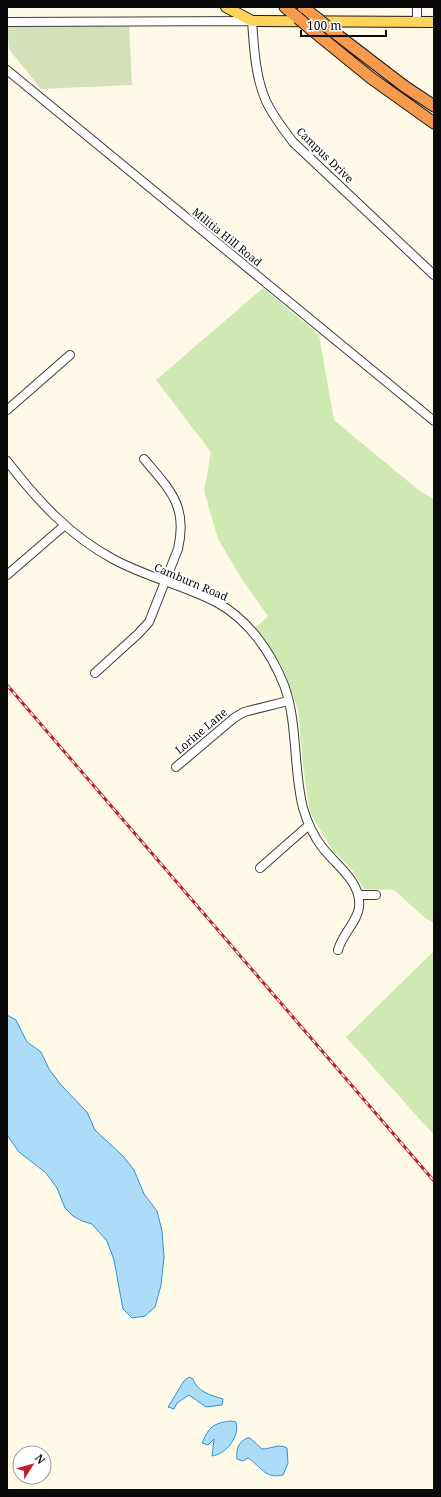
<svg xmlns="http://www.w3.org/2000/svg" width="441" height="1497" viewBox="0 0 441 1497" font-family="'Noto Serif',serif">
	<style>
		.green { fill: #cfe9b2 }
		.cemetery { fill: #d4e0ba }
		.water { fill: #acdcf7; stroke: #3192cf }
		.lines { fill: none; stroke-linecap: round; stroke-linejoin: round }
		.minor-casing { stroke: #3d3d3d; stroke-width: 10 }
		.major-casing { stroke: #1b1b1b; stroke-width: 12 }
		.highway-casing { stroke: #1b1b1b; stroke-width: 13 }
		.minor { stroke: #fff; stroke-width: 8 }
		.major { stroke: #fcd35b; stroke-width: 10 }
		.highway { stroke: #f89a4d; stroke-width: 11 }
		.rail-casing { stroke: #bc212a; stroke-width: 3 }
		.rail { stroke: #fff; stroke-width: 1.5; stroke-dasharray: 4.5; stroke-linecap: butt }
		.highway-bridge-casing { stroke: #1b1b1b; stroke-width: 13; stroke-linecap: butt }
		.highway-bridge { stroke: #f89a4d; stroke-width: 11 }
		.labels { text-anchor: middle; stroke-width: 4; stroke-linejoin: round; paint-order: stroke }
		.street-label { font-size: 11px; fill: #0a0a0a; stroke: #fff }
	</style>
	<rect width="100%" height="100%" fill="#fffae8"/>
	<path class="green" d="M263,288L319,335L334,420L421,492L434,499V923L425,918L394,890L364,889L353,871L331,848L310,813L303,765L298,709L282,666L255,628L268,616L243,581L218,539L204,491L211,452L156,380Z
		M434,951V1135L346,1037Z"/>
	<path class="cemetery" d="M7,22H129L132,85L41,89L9,49Z"/>
	<path class="water" d="M7,1015L16,1020L27,1042L41,1052L49,1069L61,1085L87,1112L95,1130L123,1156L134,1170L144,1194L157,1211L162,1231L164,1257L161,1285L155,1307L145,1316L132,1318L123,1309L114,1260L107,1241L92,1224L82,1221L73,1216L65,1208L57,1188L46,1173L19,1152L7,1135Z
		M189,1377L193,1379C197,1392 211,1395 223,1399L222,1405L206,1407L189,1395L177,1403L174,1409L168,1407L184,1381Z
		M231,1421L236,1422C240,1437 226,1454 212,1456L214,1439L208,1445L202,1443C209,1427 213,1423 231,1421Z
		M247,1438H250L262,1449C272,1449 278,1443 287,1448L288,1463L283,1475C264,1479 262,1467 248,1458L243,1461L237,1459C236,1449 238,1443 247,1438Z"/>
	<g class="lines">
		<defs>
			<path id="minor" d="M417,7V22
				M7,22L252,21C254,47 255,76 266,101C273,116 283,129 293,142L434,275
				M7,70L434,421
				M7,410L70,355
				M7,461C37,500 70,536 113,559C146,577 183,585 216,602C248,619 271,652 284,685C298,722 293,769 303,808C307,822 313,835 322,847C335,864 362,882 359,907C358,921 342,934 338,950
				M7,575L65,525
				M95,673L138,634L149,622L178,549C188,506 170,490 144,459
				M176,767L234,718L244,712L288,701
				M260,868L309,825
				M358,895H376"/>
			<path id="major" d="M226,7L252,21L434,22"/>
			<path id="highway" d="M285,7L298,18
				M303,7L317,18
				M312,30L371,78L434,123
				M331,30L404,86L434,106"/>
		</defs>
		<use href="#minor" class="minor-casing"/>
		<use href="#major" class="major-casing"/>
		<use href="#highway" class="highway-casing"/>
		<use href="#minor" class="minor"/>
		<use href="#major" class="major"/>
		<use href="#highway" class="highway"/>
		<defs>
			<path id="rail" d="M7,685L434,1181"/>
		</defs>
		<use href="#rail" class="rail-casing"/>
		<use href="#rail" class="rail"/>
		<defs>
			<path id="highway-bridge" d="M298,18L312,30
				M317,18L331,30"/>
		</defs>
		<use href="#highway-bridge" class="highway-bridge-casing"/>
		<use href="#highway-bridge" class="highway-bridge"/>
	</g>
	<g class="labels">
		<g class="street-label">
			<text transform="translate(325 155) rotate(44)" y="4">Campus Drive</text>
			<text transform="translate(227 237) rotate(39)" y="4">Militia Hill Road</text>
			<text transform="translate(191 582) rotate(23)" y="4">Camburn Road</text>
			<text transform="translate(201 731) rotate(-40)" y="4">Lorine Lane</text>
		</g>
	</g>
	<rect width="441" height="1497" fill="none" stroke="#0a0a0a" stroke-width="16"/>
	<g transform="translate(32 1465) rotate(53)"><circle r="19" fill="#ffffff" stroke="#9d9d9d"/>
	<path d="M0-3L7 15L0 10L-7 15Z" fill="#bc212a"/>
	<text y="-6" font-size="11" font-weight="bold" text-anchor="middle" fill="#0a0a0a">N</text>
	</g>
	<path d="M301 30v6h85v-6" fill="none" stroke="#0a0a0a" stroke-width="2"/>
	<text x="307" y="30" font-size="12" fill="#0a0a0a" stroke="#ffffff" stroke-width="3" paint-order="stroke">100 m</text>
</svg>
